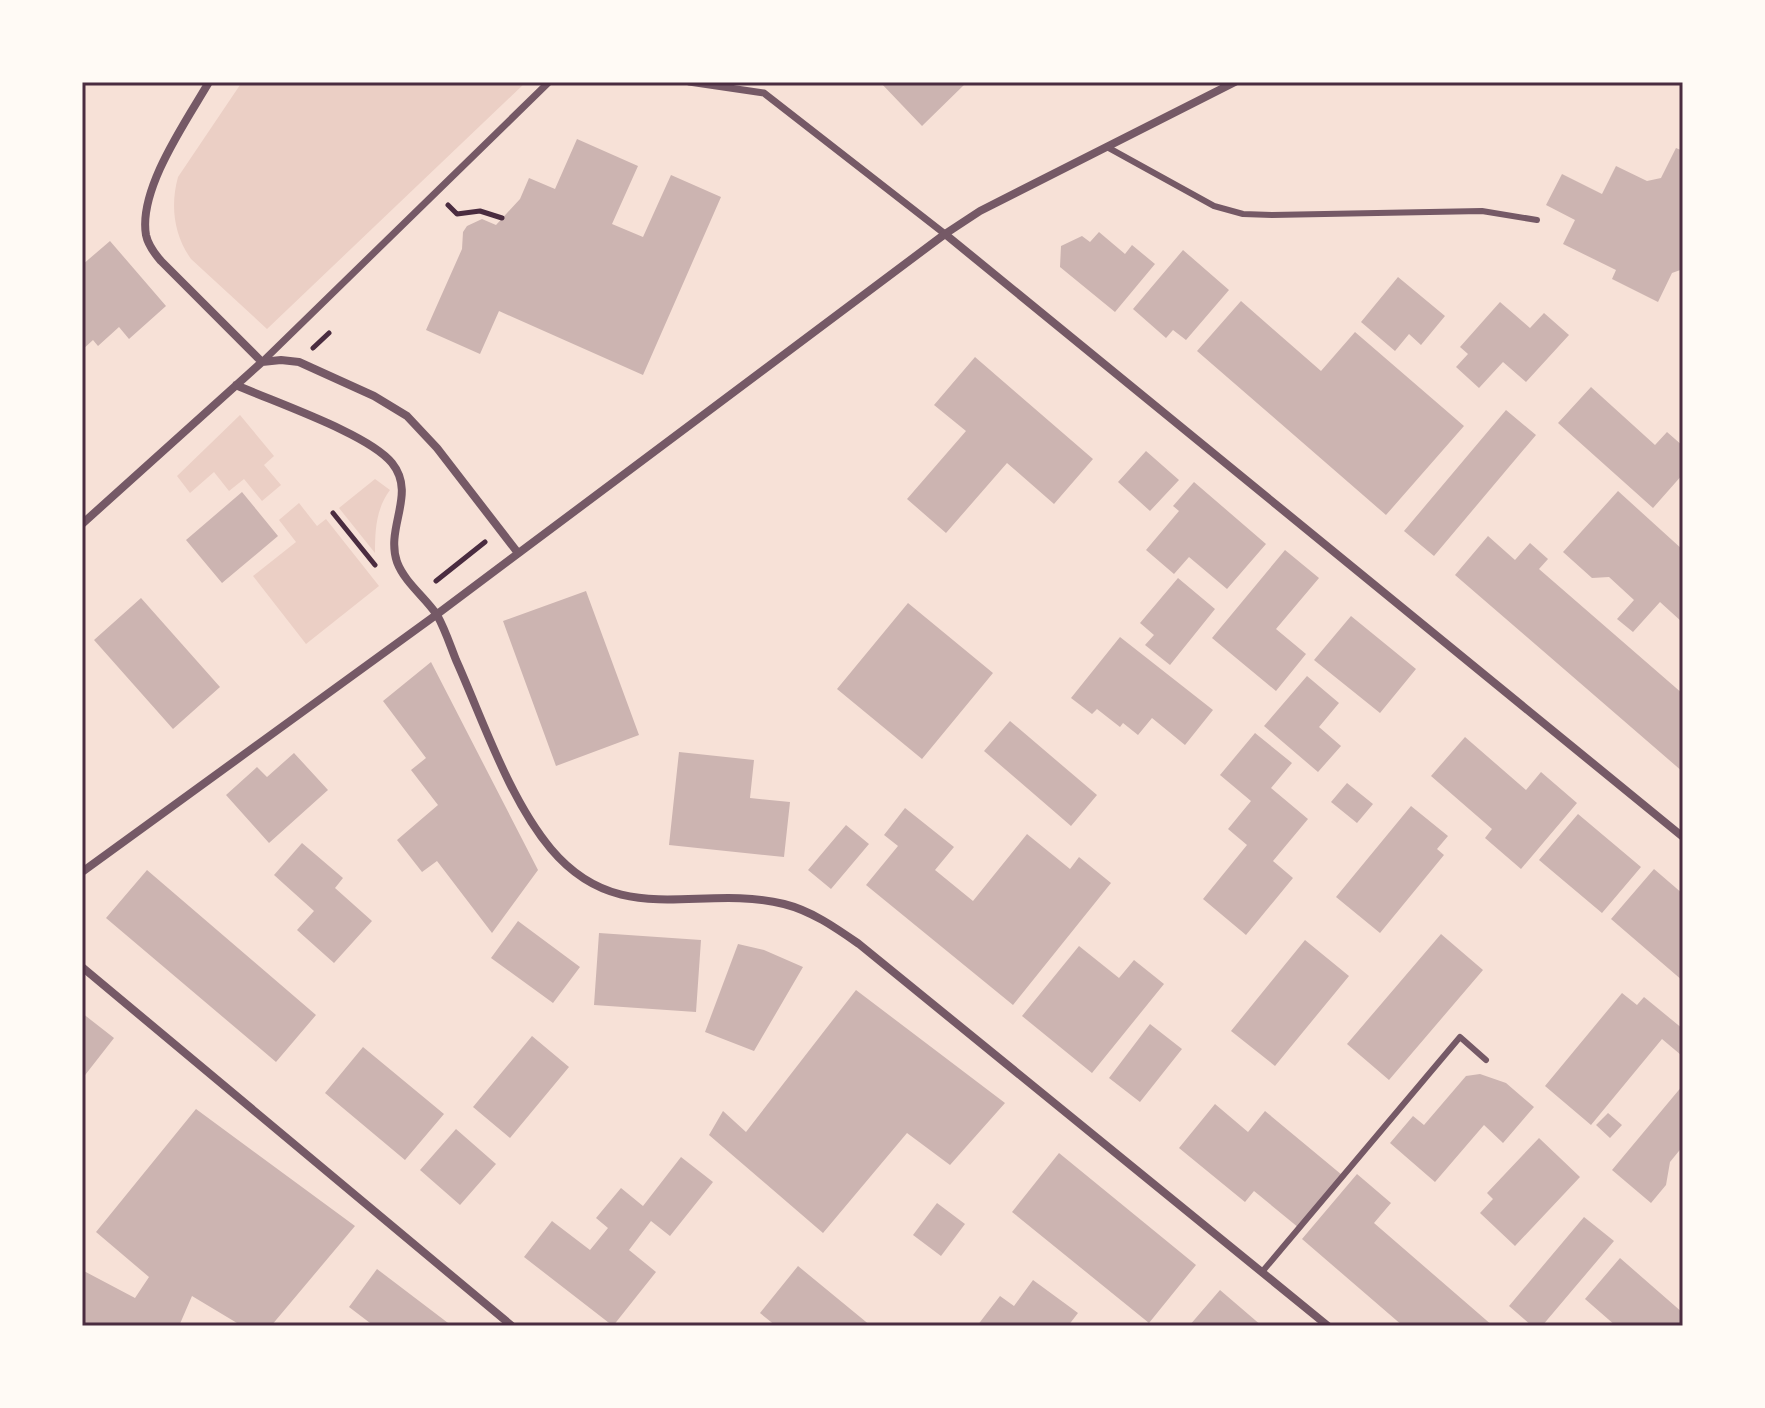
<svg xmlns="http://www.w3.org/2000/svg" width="1765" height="1408" viewBox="0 0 1765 1408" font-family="Lato,sans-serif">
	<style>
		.green { fill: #ebcfc5 }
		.building { fill: #ccb4b1 }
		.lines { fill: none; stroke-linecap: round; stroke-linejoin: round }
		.path { stroke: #4a2c40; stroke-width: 5 }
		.service { stroke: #755966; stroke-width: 6 }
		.pedestrian { stroke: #755966; stroke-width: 7 }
		.minor { stroke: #755966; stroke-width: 8 }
		.neatline { fill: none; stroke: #4a2c40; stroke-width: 3 }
	</style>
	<rect width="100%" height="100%" fill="#f7e1d7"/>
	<path class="green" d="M242,82H526L267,329L191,259C174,235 170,206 178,177Z
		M240,415L274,456L264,465L281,485L262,501L244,479L229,491L214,472L190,493L177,476Z
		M375,479L390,490C376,509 375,530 375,553L339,508Z
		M299,503L317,526L326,519L379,586L306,644L253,576L296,542L279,520Z"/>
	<path class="building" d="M880,82H967L922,126Z
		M577,139L638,166L612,224L643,237L671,175L721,197L643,375L499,311L480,354L426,330L462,249L463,232L467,226L482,219L496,225L520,199L529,178L555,189Z
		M1676,148L1683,151V269L1672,273L1658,302L1612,279L1616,270L1563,244L1575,220L1546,205L1562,174L1602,194L1616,166L1647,181L1661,178Z
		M1099,232L1125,254L1132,245L1155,264L1115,312L1060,267L1061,246L1082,236L1090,242Z
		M110,241L166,306L129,339L119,327L98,346L93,340L82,350V265Z
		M1183,250L1229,290L1186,340L1173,330L1166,338L1133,309Z
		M1398,277L1445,316L1421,345L1409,334L1395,351L1361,322Z
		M1241,301L1321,371L1355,332L1464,426L1386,515L1197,351Z
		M1500,302L1530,328L1544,313L1569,335L1526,382L1503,362L1479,388L1456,367L1468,354L1460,347Z
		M975,357L1093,459L1054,504L1007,463L946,533L907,499L966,431L934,405Z
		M1591,387L1655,445L1667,432L1683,446V474L1653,508L1558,423Z
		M1506,410L1536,435L1434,556L1404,531Z
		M1146,451L1179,480L1150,511L1118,482Z
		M1194,482L1266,544L1227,589L1189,557L1174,574L1146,550L1179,511L1173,506Z
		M1618,491L1683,550L1682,622L1660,602L1633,632L1617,619L1634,600L1609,577L1592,578L1563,552Z
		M242,492L278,536L222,583L186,540Z
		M1488,536L1515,560L1530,543L1548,559L1539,569L1683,694V772L1455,575Z
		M1285,550L1319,578L1276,629L1306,654L1276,691L1212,638Z
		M1178,578L1215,609L1170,665L1145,645L1154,635L1140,623Z
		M586,591L639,735L556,766L503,621Z
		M141,598L220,687L173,729L94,640Z
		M908,603L993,673L922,759L837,689Z
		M1351,616L1416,669L1380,713L1314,660Z
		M1120,637L1213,710L1185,745L1152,718L1138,735L1123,723L1120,727L1097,709L1092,714L1071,698Z
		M431,662L538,870L492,933L437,861L422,872L397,840L438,805L411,770L426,758L383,701Z
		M1307,676L1339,703L1319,727L1341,746L1318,772L1264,726Z
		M1010,721L1097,795L1071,826L984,751Z
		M1255,733L1292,763L1271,788L1308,819L1273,861L1293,878L1246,935L1203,899L1247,845L1228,829L1251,801L1220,775Z
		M1465,737L1526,790L1541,772L1577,803L1521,869L1485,838L1492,829L1431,776Z
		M679,752L754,760L750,798L790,802L784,857L669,845Z
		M294,753L328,790L269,843L226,795L257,767L267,777Z
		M1347,783L1373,804L1357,823L1331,802Z
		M1411,806L1448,836L1437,849L1444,855L1380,933L1336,897Z
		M905,808L954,847L935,870L973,901L1027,834L1070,869L1079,857L1111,883L1013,1005L866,885L898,846L884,835Z
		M1578,814L1641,867L1602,913L1539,860Z
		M846,825L869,844L831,889L808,870Z
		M302,843L343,878L335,888L372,921L334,963L297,930L314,911L274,875Z
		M1654,869L1683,894V981L1611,919Z
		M147,870L316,1015L276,1062L106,918Z
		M518,921L580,967L553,1003L491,958Z
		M599,933L701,940L696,1012L594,1005Z
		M1441,934L1483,970L1389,1080L1347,1044Z
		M1305,940L1349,976L1275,1066L1231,1031Z
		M738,944L764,950L803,967L754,1051L705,1032Z
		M1079,946L1119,978L1134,960L1164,984L1092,1073L1022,1016Z
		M856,990L1005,1103L950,1165L907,1133L823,1233L709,1135L723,1111L746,1132Z
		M1622,993L1637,1005L1644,997L1683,1029V1053L1681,1055L1662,1039L1591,1125L1545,1086Z
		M82,1013L114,1038L82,1079Z
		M1150,1024L1182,1049L1140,1102L1109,1078Z
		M532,1036L569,1067L510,1138L473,1107Z
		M363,1047L444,1114L405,1160L325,1093Z
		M1480,1074L1506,1083L1534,1107L1503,1143L1484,1125L1435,1182L1390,1143L1413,1116L1424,1125L1466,1076Z
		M1683,1085V1146L1670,1162L1666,1185L1651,1203L1612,1170Z
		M1215,1104L1248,1132L1265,1111L1342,1175L1299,1228L1254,1191L1245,1202L1179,1148Z
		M196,1109L355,1226L271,1326H242L192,1296L179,1326H82V1270L135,1298L149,1277L96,1232Z
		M1608,1113L1622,1125L1610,1138L1596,1125Z
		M456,1129L496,1164L460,1205L420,1170Z
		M1539,1138L1580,1177L1515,1246L1480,1213L1493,1199L1487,1193Z
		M1059,1153L1196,1265L1149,1323L1012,1212Z
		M681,1157L713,1182L670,1236L651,1221L629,1250L656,1272L613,1326L524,1257L552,1221L590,1250L608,1228L596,1218L621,1188L643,1206Z
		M1357,1174L1391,1203L1374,1223L1493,1326H1403L1302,1239Z
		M937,1203L965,1224L941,1256L913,1235Z
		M1584,1217L1614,1241L1542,1326H1532L1509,1306Z
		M1620,1258L1683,1313V1326H1616L1585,1299Z
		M798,1266L871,1326H776L760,1313Z
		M377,1269L452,1326H374L349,1307Z
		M1033,1280L1078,1313L1068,1326H977L1000,1296L1014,1306Z
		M1220,1290L1262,1326H1189Z"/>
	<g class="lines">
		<path class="path" d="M448,205L457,214L480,211L502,218
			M313,348L329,333
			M333,513L375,565
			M436,581L485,542"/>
		<path class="service" d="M1107,147L1214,206L1243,214L1272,215L1482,211L1537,220
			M1262,1272L1460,1037L1486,1060"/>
		<path class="pedestrian" d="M689,82L764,93L945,234
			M262,362L549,82"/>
		<path class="minor" d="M209,82C187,120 138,189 146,235C148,245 154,253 161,261L262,362
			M945,234L1683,837
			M262,362L281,360L299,362L374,396L407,416L437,448L518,553
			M236,385C274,402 369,434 392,463C417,494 385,527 397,562C405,583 425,597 437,615C445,629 450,645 456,660C483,720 509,799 551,849C620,931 698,883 784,904C812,911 836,928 859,944L1328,1326
			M82,524L262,362
			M82,872L436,615L945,234L980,211L1235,82
			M82,967L512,1326"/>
	</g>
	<rect width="1765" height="1408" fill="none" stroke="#fffaf5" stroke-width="168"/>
	<rect x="84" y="84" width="1597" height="1240" class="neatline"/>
</svg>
